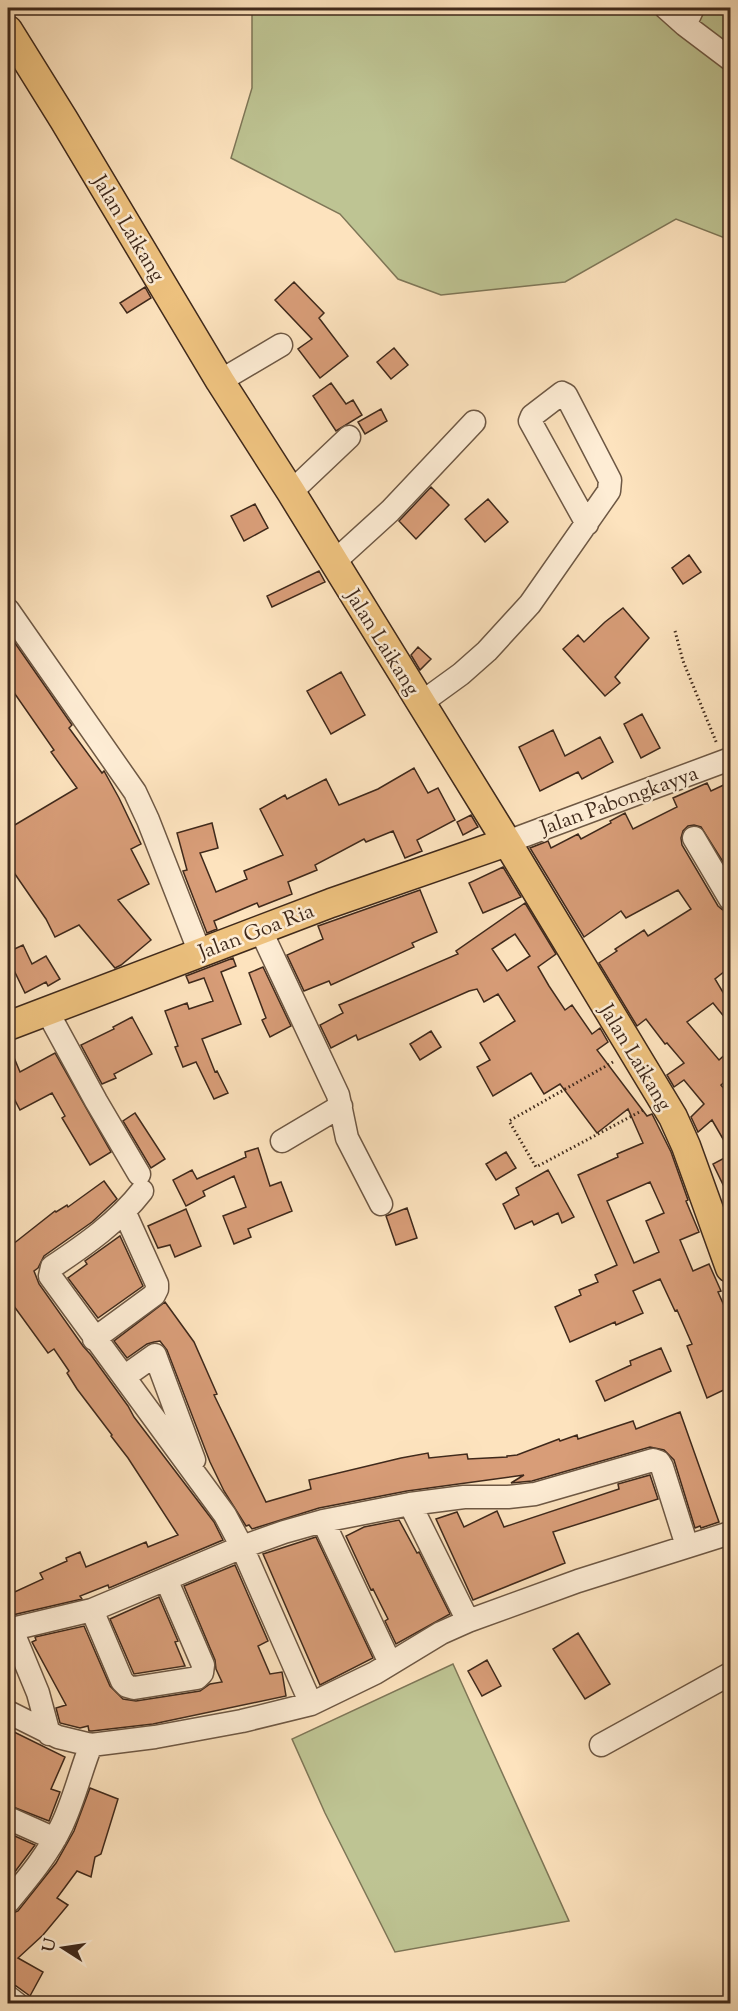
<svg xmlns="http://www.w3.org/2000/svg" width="738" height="2011" viewBox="0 0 738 2011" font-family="'Sorts Mill Goudy',serif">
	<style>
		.green { fill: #bec493; stroke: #7e7657; stroke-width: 1.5 }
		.building { fill: #d89d78; stroke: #3f291b; stroke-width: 1.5; fill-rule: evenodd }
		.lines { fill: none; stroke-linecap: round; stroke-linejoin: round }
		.minor-casing { stroke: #6e5844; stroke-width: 25 }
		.major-casing { stroke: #3f291b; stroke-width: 31 }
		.path { stroke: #3f291b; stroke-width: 3; stroke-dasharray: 1.5 3; stroke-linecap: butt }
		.minor { stroke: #feedd5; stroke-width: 22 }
		.major { stroke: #eec27f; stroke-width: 28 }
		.labels { text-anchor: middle; stroke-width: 5; stroke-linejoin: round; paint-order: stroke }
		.street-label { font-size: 21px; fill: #3f291b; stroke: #feedd5 }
	</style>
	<rect width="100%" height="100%" fill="#fde3be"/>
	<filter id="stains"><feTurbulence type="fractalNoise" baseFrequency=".00333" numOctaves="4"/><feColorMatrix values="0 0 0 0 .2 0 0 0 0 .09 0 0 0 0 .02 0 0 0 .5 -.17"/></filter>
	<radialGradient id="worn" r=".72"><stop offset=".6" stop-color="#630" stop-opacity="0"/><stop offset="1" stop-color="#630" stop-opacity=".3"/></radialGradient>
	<path class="green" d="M252,8H730V240L676,219L565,282L441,295L398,279L340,214L231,158L252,88Z
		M453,1664L569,1921L395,1952L325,1813L292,1739Z"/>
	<path class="building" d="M294,282L324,313L319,318L348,356L320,378L298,349L312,339L275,300Z
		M145,287L151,298L127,313L120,303Z
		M394,348L408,365L391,379L377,362Z
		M331,383L346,404L353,400L362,415L336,431L313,396Z
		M381,409L387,421L365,434L358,422Z
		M431,487L449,505L416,539L399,521Z
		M488,499L508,522L485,542L465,519Z
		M255,504L268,528L244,541L231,516Z
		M689,555L701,572L683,584L672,568Z
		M319,571L325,582L272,607L267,596Z
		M623,608L649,638L615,677L620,683L605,696L563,649L578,635L584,642L605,622Z
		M8,633L72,725L69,728L102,773L104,771L119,798L141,844L131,849L149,884L118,900L151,940L121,965L115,968L79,925L55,937L46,919L8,864V829L77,788L51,752L54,750L8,684Z
		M418,647L431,659L420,670L411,655Z
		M341,672L365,715L331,734L307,691Z
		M642,714L660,748L641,758L624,724Z
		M553,730L565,756L600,737L613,762L582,779L578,772L540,791L519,747Z
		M414,768L428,793L438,788L455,820L417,840L422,851L405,858L393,831L366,842L364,839L315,865L317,870L288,882L292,894L259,907L257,903L214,921L217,929L207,933L183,871L187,870L177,833L212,823L218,848L200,853L216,892L247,879L244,871L283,855L260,809L285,795L287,799L326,779L339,805L378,789Z
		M730,782V873L701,827L694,825L688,826L683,831L681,838L682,845L718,906L724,911L730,912V967L715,979L730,1004V1024L713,1003L687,1022L719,1060L730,1050V1077L721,1085L730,1096V1151L712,1120L698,1132L691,1117L704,1104L684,1080L674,1087L667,1075L684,1063L667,1043L665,1044L646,1019L637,1026L599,963L617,951L615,949L644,930L648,936L691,909L678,890L626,918L621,911L584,937L530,848L548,841L551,848L578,834L581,839L611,823L610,821L625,813L633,829L677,807L673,798L707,783L711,791Z
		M471,815L478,827L463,835L457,822Z
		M503,867L521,897L483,913L469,883Z
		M420,890L437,932L412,943L414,947L331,985L329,981L304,991L287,955L323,939L318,926Z
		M525,903L556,954L538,967L549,986L565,1010L572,1005L592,1034L600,1028L608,1042L597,1050L647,1116L652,1114L671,1152L688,1200L686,1201L699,1232L680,1240L693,1271L709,1264L721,1291L718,1292L730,1319V1387L707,1398L687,1346L692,1344L677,1310L675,1311L660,1279L633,1291L643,1313L616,1325L615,1322L570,1342L555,1307L581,1295L579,1290L598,1282L595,1275L617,1265L578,1175L618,1157L617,1154L643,1143L628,1109L597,1133L560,1084L544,1094L531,1073L493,1096L477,1067L490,1060L480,1043L515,1021L498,994L484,1002L477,989L469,991L358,1040L356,1035L331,1048L320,1025L343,1013L339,1005L458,954L456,951ZM515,934L530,956L507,971L492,949ZM650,1182L664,1213L646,1221L659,1252L634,1263L607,1201Z
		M23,945L32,964L46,956L60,979L48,986L46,982L25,993L8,958V952Z
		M233,958L236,966L221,972L241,1024L202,1039L215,1072L217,1071L228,1093L214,1099L196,1062L183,1067L175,1047L178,1046L165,1011L187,1003L189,1009L213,1001L204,978L189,983L186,976Z
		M263,967L291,1026L270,1037L262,1020L266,1018L249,973Z
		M132,1017L152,1054L114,1074L116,1078L102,1084L81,1045L114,1029L113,1027Z
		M431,1031L441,1047L420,1060L410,1044Z
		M8,1043L20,1072L55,1053L111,1152L90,1165L62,1118L65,1116L52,1093L20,1110L8,1087Z
		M135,1113L165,1159L151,1168L123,1121Z
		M258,1148L270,1186L281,1182L292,1211L248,1229L251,1237L234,1244L223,1216L246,1207L234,1176L203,1191L205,1196L186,1206L173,1180L192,1170L197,1179L246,1157L245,1152Z
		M506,1152L516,1168L496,1180L486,1164Z
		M730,1155V1199L713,1164Z
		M548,1170L574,1217L562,1223L558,1213L534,1225L532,1221L515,1229L503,1204L519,1195L516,1188Z
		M104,1181L117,1199L92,1222L44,1256L38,1268L34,1271L39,1284L83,1346L91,1355L128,1406L134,1417L214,1522L223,1540L109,1588L108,1585L80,1596L82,1599L8,1616V1595L43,1579L40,1573L67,1561L66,1558L80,1552L86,1567L146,1542L148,1547L178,1535L128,1458L111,1436L112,1435L77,1389L67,1373L69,1371L54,1349L48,1353L8,1298V1248L55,1211L56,1212L67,1205L68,1207Z
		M407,1208L417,1238L396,1245L386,1216Z
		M186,1209L201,1246L175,1257L170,1245L158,1248L148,1226Z
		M120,1236L143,1286L98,1318L68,1278L87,1264L85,1261Z
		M165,1302L194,1342L217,1394L214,1395L266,1502L311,1489L309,1480L401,1458L428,1453L429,1458L467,1454L468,1459L507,1457V1456L517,1455L559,1439L560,1441L577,1435L578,1439L633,1421L636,1429L680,1412L719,1522L701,1528L700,1526L695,1528L674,1460L664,1450L650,1447L532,1481L511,1483L524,1475L407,1491L319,1508L252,1529L249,1525L246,1526L224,1491L210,1462L167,1350L160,1341L154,1342L147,1344L127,1358L114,1341Z
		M661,1348L671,1371L605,1401L596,1381L631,1365L630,1361Z
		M650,1475L658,1499L553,1532L565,1563L473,1600L436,1519L457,1512L464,1527L497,1511L504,1527L619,1489L618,1484Z
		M399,1520L417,1553L419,1552L450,1614L396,1644L385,1621L388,1619L373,1589L371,1590L346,1536L364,1527Z
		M316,1537L373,1658L320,1685L263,1554Z
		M235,1565L268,1641L258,1646L270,1674L282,1672L286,1696L153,1724L92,1731H89L88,1726L80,1728L60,1723L56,1708L66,1705L32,1642L36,1640L35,1637L84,1626L110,1686L123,1699L136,1701L200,1691L210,1684L222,1682L216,1669L215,1660L184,1586Z
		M159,1597L178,1641L175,1642L185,1666L134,1674L110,1619Z
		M578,1633L610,1684L585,1699L553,1649Z
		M487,1660L501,1686L482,1696L468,1671Z
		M8,1729L65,1757L51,1789L60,1792L49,1821L8,1805Z
		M90,1788L118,1799L101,1854L95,1857L91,1877L77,1871L57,1898L68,1905L43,1935L18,1958L43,1972L30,1996L16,1986L8,1983V1915L18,1911L56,1863L74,1831Z
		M8,1833L35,1845L8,1881Z"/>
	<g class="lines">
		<defs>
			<path id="minor" d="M666,8L685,25
				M693,8L685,25L730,59
				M220,381L281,345
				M291,492L349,437
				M334,562L390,511L474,422
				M8,610L135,792L148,820L200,953
				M421,703L461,674L487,651L530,604L609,491L610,480L566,395L562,393L532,416L530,421L587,524
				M694,838L730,899
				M507,842L730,759
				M260,929L338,1095L347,1138L381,1204
				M47,1011L96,1101L139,1174
				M282,1141L341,1106
				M142,1191C118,1222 85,1245 52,1267L50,1276L225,1515L242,1547L311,1704
				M94,1339L154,1295L157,1289V1284L124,1211
				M124,1377L155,1355L194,1460
				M410,1504L468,1621
				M323,1521L390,1663
				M92,1610L122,1681L127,1686L134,1688L197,1678L202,1673L203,1665L166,1579
				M8,1630L92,1610L242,1547L284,1532L323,1521L410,1504L464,1497H508L535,1494L653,1460L659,1462L662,1467L687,1546
				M12,1630L38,1693L49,1734
				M8,1712L58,1737L91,1745L155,1737L242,1721L311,1704L375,1673L441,1633L468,1621L578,1581L730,1533
				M601,1745L730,1674
				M8,1818L55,1839
				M8,1902C28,1878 49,1853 62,1825C74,1800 81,1770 91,1745
				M8,1997L17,2004"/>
			<path id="major" d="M8,30L64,120L220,381L291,492L507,842L673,1117L686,1146L730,1268
				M8,1026L331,903L507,842"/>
		</defs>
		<use href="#minor" class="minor-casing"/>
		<use href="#major" class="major-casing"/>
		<path class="path" d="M675,631L683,661L717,744
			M613,1062L509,1121L536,1167L645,1109"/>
		<use href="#minor" class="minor"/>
		<use href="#major" class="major"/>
	</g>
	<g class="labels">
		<g class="street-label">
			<text transform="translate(129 228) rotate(59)" y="7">Jalan Laikang</text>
			<text transform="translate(383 642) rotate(58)" y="7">Jalan Laikang</text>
			<text transform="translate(619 800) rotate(-20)" y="7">Jalan Pabongkayya</text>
			<text transform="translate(256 931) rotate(-21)" y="7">Jalan Goa Ria</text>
			<text transform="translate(636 1057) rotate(59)" y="7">Jalan Laikang</text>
		</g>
	</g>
	<rect width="738" height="2011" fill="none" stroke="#fde3be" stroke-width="30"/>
	<rect x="9" y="9" width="720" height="1993" fill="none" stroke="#3f291b" stroke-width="3"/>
	<rect x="15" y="15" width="708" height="1981" fill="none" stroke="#3f291b" stroke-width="1.5"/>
	<g transform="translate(63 1948) rotate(282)" stroke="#feedd5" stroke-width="4.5" paint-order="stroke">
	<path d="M0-4.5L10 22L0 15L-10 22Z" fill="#3f291b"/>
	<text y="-9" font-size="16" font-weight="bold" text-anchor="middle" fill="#3f291b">U</text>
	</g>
	<rect width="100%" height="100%" filter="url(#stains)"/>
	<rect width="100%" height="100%" fill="url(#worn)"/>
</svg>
